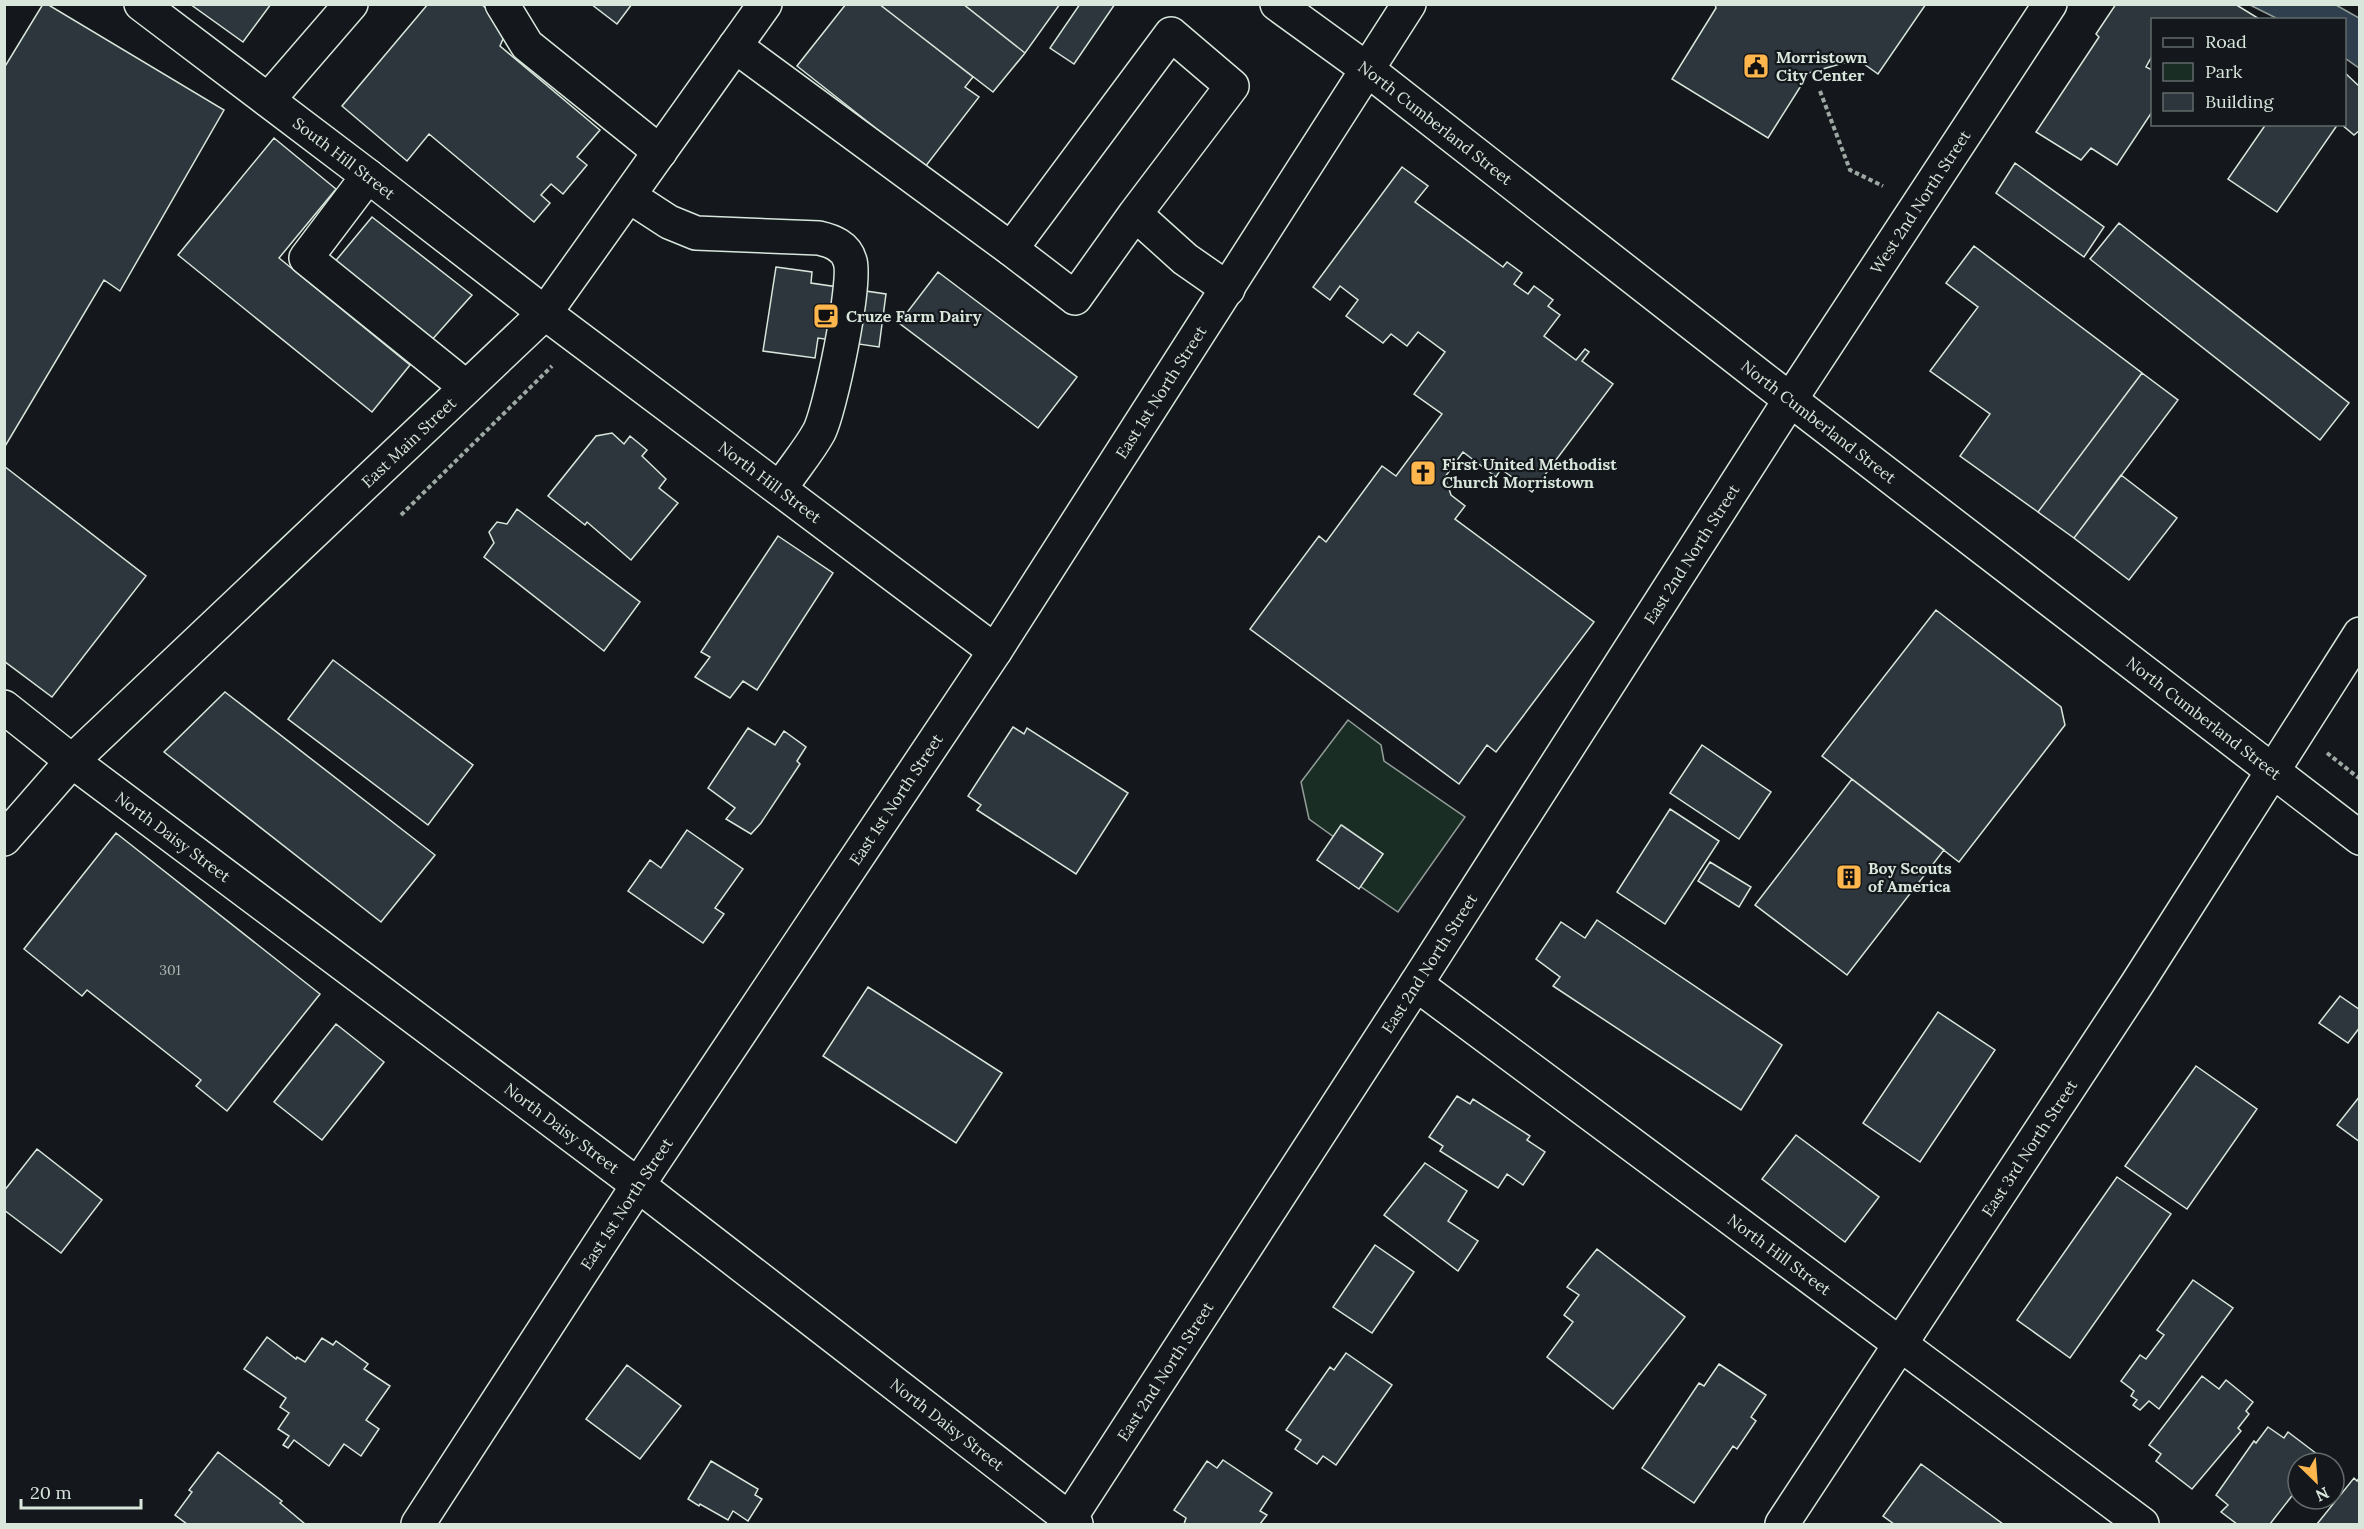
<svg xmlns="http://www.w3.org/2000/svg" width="2364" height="1529" viewBox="0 0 2364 1529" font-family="Lora,serif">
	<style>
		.green { fill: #1a2d24; stroke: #939e99; stroke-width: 1.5 }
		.water { fill: #2f3f4d; stroke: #939e99; stroke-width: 1.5 }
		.building { fill: #2c363c; stroke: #d8e6dc; stroke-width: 1.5 }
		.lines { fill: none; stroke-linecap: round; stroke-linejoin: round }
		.minor-casing { stroke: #d8e6dc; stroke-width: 36 }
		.major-casing { stroke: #d8e6dc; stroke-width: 36 }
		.path { stroke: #9da8a2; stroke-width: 4; stroke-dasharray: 4.5 3; stroke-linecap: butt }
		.minor { stroke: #14181c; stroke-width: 33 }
		.major { stroke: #14181c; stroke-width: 33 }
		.labels { text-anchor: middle; stroke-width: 4.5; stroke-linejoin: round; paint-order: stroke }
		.number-label { font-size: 14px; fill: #adbab4 }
		.poi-label { font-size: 16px; font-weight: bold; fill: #d8e6dc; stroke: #14181c; text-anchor: start }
		.street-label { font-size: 16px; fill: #d8e6dc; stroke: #14181c }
	</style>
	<rect width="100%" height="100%" fill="#14181c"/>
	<path class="green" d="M1348,720L1381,745L1384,761L1465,817L1398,912L1360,886L1383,854L1342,825L1334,837L1309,819L1301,782Z"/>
	<path class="water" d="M2250,5H2336L2359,18V68L2345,58L2344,20L2278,19Z"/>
	<path class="building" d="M43,4H47L224,110L120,291L104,280L4,448V68Z
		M190,4H271L243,42Z
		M428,4H481L508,27L500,46L600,130L577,157L587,165L563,194L551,184L541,195L550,203L534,222L429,134L407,161L342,106Z
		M591,4H632L617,24Z
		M846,4H879L973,77L965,87L979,97L925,167L797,66Z
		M879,4H963L1025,53L993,92Z
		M963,4H1060L1025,53Z
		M1080,4H1115L1074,64L1050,48Z
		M1715,4H1926L1878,74L1857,59L1809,73L1768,138L1672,79L1716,8Z
		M2116,4H2235L2261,20H2152V56L2146,67L2152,70V112L2117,165L2091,148L2081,160L2036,132L2099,37L2096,34Z
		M2344,72L2360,87V130L2354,135L2341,124H2344Z
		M2266,124H2338L2277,212L2228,179Z
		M274,138L336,189L279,258L410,365L372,412L178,255Z
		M2015,163L2104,227L2084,257L1996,193Z
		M1402,167L1428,186L1415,202L1503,267L1507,262L1522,273L1514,284L1528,294L1534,286L1553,300L1548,306L1560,315L1544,336L1576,360L1585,349L1589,352L1582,361L1613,384L1532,492L1501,469L1496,477L1463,452L1445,477L1451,495L1465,506L1455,519L1594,622L1496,752L1487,745L1459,784L1250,629L1319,536L1326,542L1382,466L1396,476L1442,414L1414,394L1445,352L1418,332L1407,346L1391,334L1383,343L1346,316L1358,300L1340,286L1330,300L1313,287Z
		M372,217L472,295L430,342L333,264Z
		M2119,223L2349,403L2320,440L2090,259Z
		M1974,246L2142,373L2038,512L1960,456L1990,414L1930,371L1978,307L1946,283Z
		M776,267L812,272L811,283L886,294L879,347L818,338L815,358L763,351Z
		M938,272L1077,377L1038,428L899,323Z
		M2142,373L2178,400L2074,538L2038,512Z
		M612,433L624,444L630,436L647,450L642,456L666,479L659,488L678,503L631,560L587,522L585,525L548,496L596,436Z
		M4,466L146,576L52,697L4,661Z
		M2121,475L2177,518L2129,580L2074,538Z
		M517,509L640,602L604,651L484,557L494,543L489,532L497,522L507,524Z
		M778,536L833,573L757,690L743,681L730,698L695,677L710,657L701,652Z
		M1936,610L2061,707L2065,725L1959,862L1822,756Z
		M333,660L473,765L428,825L288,719Z
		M225,692L435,855L381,922L164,752Z
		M1013,727L1024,734L1027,728L1128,793L1076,874L977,810L981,805L968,796Z
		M748,728L775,745L784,731L806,747L797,761L800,764L761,823L751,834L726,819L735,808L708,788Z
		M1702,745L1771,792L1739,839L1670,793Z
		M1852,779L1944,850L1847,975L1755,905Z
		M1670,809L1719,841L1665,924L1617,892Z
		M1341,825L1383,854L1359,889L1317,860Z
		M687,830L743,869L715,908L724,914L703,943L628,891L650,860L661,868Z
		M116,833L320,994L227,1111L196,1086L201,1080L87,990L82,996L24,949Z
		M1710,862L1751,887L1739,907L1698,881Z
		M1597,920L1782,1045L1741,1110L1553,986L1560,977L1536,959L1561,922L1585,938Z
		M868,987L1002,1073L956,1143L823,1056Z
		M2340,996L2360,1010V1027L2348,1043L2319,1023Z
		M1938,1012L1995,1050L1920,1162L1863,1123Z
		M336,1024L384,1062L322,1140L274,1102Z
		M2196,1066L2257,1109L2187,1209L2125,1166Z
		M1457,1096L1470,1104L1473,1099L1530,1136L1527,1140L1545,1152L1523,1185L1507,1174L1498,1188L1440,1151L1443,1146L1429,1137Z
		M2360,1096V1142L2337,1125Z
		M1796,1135L1879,1197L1845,1242L1762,1179Z
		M37,1149L102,1200L61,1253L4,1210V1191Z
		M1425,1163L1467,1191L1448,1221L1478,1241L1458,1271L1384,1215Z
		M2117,1177L2171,1214L2070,1358L2017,1320Z
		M1375,1245L1414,1272L1372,1333L1333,1307Z
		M1597,1249L1685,1317L1613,1409L1547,1357L1573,1322L1564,1315L1579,1295L1567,1287Z
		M2193,1280L2233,1308L2159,1409L2149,1401L2140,1410L2133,1405L2137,1400L2131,1396L2134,1391L2121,1381L2140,1355L2146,1359L2164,1335L2157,1330Z
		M267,1337L296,1359L297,1357L305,1362L322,1338L333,1345L336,1341L368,1364L364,1369L390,1386L366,1420L379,1429L361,1456L344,1444L329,1466L294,1440L288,1448L283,1445L289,1436L278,1429L289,1413L280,1407L286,1398L244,1369Z
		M1346,1353L1392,1385L1336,1465L1323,1456L1317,1464L1295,1449L1301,1440L1286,1430L1330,1367L1334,1370Z
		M1719,1364L1766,1395L1751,1417L1756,1421L1737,1449L1733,1446L1694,1503L1642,1468L1699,1383L1704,1386Z
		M627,1365L681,1406L640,1459L586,1419Z
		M2202,1376L2219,1389L2226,1380L2253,1402L2246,1411L2249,1414L2238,1428L2241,1431L2192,1489L2156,1461L2161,1454L2149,1445Z
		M2268,1427L2284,1438L2288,1432L2317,1454L2311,1461L2314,1463H2298V1488L2270,1524H2237L2221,1512L2228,1505L2216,1495L2254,1441L2256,1443Z
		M218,1452L282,1501L280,1503L305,1524H187L175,1515L192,1492L189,1490Z
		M1223,1460L1272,1493L1260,1511L1267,1515L1260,1524H1184L1186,1518L1174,1510L1207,1461L1217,1468Z
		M711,1461L758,1489L755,1495L762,1499L748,1521L733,1511L728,1520L700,1504L699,1506L688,1499Z
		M1921,1464L2003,1524H1894L1883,1516Z
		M2360,1477V1524H2317L2354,1478L2357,1481Z"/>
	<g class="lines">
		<defs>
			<g id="minor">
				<path id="s1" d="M141,4L368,176L545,313L995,651"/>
				<path d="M502,4L527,45L660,152"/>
				<path d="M735,46L1011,249"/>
				<path d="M268,100L351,4"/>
				<path d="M368,176L306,258L466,387"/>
				<path d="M629,196L669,222L696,233L819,238C832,241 846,246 850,261C857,282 830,411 819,432C808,452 792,470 780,489"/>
				<path d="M1135,214L1075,298L1011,249L1171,34L1232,86L1135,214L1185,259L1228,289"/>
				<path id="s2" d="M4,707L72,761L638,1185L1076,1524"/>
				<path id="s3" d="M4,839L72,761L545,313L765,4"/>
				<path id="s4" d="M1416,984L2142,1524"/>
				<path id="s5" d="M1066,1524L1416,984L1790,400L2050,4"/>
				<path id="s6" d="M1782,1524L2137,984L2360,634"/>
			</g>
			<g id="major">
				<path id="s7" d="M1277,4L1368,70L1762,378L2360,838"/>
				<path id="s8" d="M418,1524L638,1185L995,651L1409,4"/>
			</g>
		</defs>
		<use href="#minor" class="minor-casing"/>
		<use href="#major" class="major-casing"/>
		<path class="path" d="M1820,91L1850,170L1883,186
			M401,515L552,366
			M2327,753L2360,779"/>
		<use href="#minor" class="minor"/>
		<use href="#major" class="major"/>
	</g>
	<defs>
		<symbol id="civic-square" viewBox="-11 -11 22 22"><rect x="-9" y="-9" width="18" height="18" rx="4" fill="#ffb74d" stroke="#14181c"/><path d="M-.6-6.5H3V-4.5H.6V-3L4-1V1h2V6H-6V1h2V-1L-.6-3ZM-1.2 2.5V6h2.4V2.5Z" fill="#111"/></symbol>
		<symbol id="cafe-square" viewBox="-11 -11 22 22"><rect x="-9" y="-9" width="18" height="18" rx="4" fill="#ffb74d" stroke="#14181c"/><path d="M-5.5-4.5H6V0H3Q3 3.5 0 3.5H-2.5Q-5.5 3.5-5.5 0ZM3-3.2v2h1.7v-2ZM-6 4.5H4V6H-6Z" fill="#111"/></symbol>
		<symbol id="church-square" viewBox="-11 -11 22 22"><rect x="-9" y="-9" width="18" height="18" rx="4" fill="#ffb74d" stroke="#14181c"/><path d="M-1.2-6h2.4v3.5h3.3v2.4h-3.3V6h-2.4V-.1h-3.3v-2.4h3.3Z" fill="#111"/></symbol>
		<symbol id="building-square" viewBox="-11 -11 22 22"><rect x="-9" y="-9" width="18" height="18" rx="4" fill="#ffb74d" stroke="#14181c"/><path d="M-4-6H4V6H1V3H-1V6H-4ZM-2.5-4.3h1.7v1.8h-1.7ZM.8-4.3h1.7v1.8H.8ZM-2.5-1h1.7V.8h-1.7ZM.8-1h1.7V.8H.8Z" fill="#111"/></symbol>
	</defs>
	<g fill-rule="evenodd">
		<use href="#civic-square" x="1741" y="51" width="30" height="30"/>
		<use href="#cafe-square" x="811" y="301" width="30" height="30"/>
		<use href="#church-square" x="1408" y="458" width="30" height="30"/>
		<use href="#building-square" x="1834" y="862" width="30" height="30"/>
	</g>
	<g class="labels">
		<g class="number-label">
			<text x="170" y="975">301</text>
		</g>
		<g class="poi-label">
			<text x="1776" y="63">Morristown<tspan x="1776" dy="18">City Center</tspan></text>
			<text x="846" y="322">Cruze Farm Dairy</text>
			<text x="1442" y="470">First United Methodist<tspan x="1442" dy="18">Church Morristown</tspan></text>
			<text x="1868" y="874">Boy Scouts<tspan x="1868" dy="18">of America</tspan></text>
		</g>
		<g class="street-label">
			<text dy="6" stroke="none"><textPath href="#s7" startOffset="198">North Cumberland Street</textPath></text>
			<text dy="6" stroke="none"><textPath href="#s1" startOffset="255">South Hill Street</textPath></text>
			<text dy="6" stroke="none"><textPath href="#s5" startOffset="1574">West 2nd North Street</textPath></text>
			<text dy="6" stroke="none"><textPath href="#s8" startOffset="1354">East 1st North Street</textPath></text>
			<text dy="6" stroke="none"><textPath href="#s7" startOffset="684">North Cumberland Street</textPath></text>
			<text dy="6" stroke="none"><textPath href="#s3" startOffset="567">East Main Street</textPath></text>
			<text dy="6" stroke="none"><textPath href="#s1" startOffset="790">North Hill Street</textPath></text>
			<text dy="6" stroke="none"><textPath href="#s5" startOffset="1154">East 2nd North Street</textPath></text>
			<text dy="6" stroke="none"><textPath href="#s7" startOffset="1170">North Cumberland Street</textPath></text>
			<text dy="6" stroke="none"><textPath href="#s8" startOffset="868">East 1st North Street</textPath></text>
			<text dy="6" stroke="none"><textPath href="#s2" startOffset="213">North Daisy Street</textPath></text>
			<text dy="6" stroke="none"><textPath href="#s5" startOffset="668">East 2nd North Street</textPath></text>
			<text dy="6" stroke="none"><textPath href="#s2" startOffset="699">North Daisy Street</textPath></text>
			<text dy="6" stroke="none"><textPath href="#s6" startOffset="450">East 3rd North Street</textPath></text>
			<text dy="6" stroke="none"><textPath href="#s8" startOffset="382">East 1st North Street</textPath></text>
			<text dy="6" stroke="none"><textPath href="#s4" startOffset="453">North Hill Street</textPath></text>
			<text dy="6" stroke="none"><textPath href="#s5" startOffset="182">East 2nd North Street</textPath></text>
			<text dy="6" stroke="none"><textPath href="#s2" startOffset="1185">North Daisy Street</textPath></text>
		</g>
	</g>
	<rect width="2364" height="1529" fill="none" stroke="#d8e6dc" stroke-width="12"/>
	<rect x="2151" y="18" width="195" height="108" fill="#14181c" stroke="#626a69" stroke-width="1.5"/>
	<rect x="2163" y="38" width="30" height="9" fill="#14181c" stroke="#626a69" stroke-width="1.5"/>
	<text x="2205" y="48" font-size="18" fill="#d8e6dc">Road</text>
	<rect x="2163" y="63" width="30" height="18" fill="#1a2d24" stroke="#626a69" stroke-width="1.5"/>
	<text x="2205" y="78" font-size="18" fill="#d8e6dc">Park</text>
	<rect x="2163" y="93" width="30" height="18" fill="#2c363c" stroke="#626a69" stroke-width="1.5"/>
	<text x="2205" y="108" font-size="18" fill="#d8e6dc">Building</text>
	<g transform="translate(2316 1481) rotate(155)"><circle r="28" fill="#14181c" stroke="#626a69" stroke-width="1.5"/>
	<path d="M0-4.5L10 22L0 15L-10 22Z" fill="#ffb74d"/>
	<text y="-9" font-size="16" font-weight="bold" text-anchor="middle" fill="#d8e6dc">N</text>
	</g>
	<path d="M21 1499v9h120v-9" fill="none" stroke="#d8e6dc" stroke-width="3"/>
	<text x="30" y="1499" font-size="18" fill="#d8e6dc" stroke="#14181c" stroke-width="4.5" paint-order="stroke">20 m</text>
</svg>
